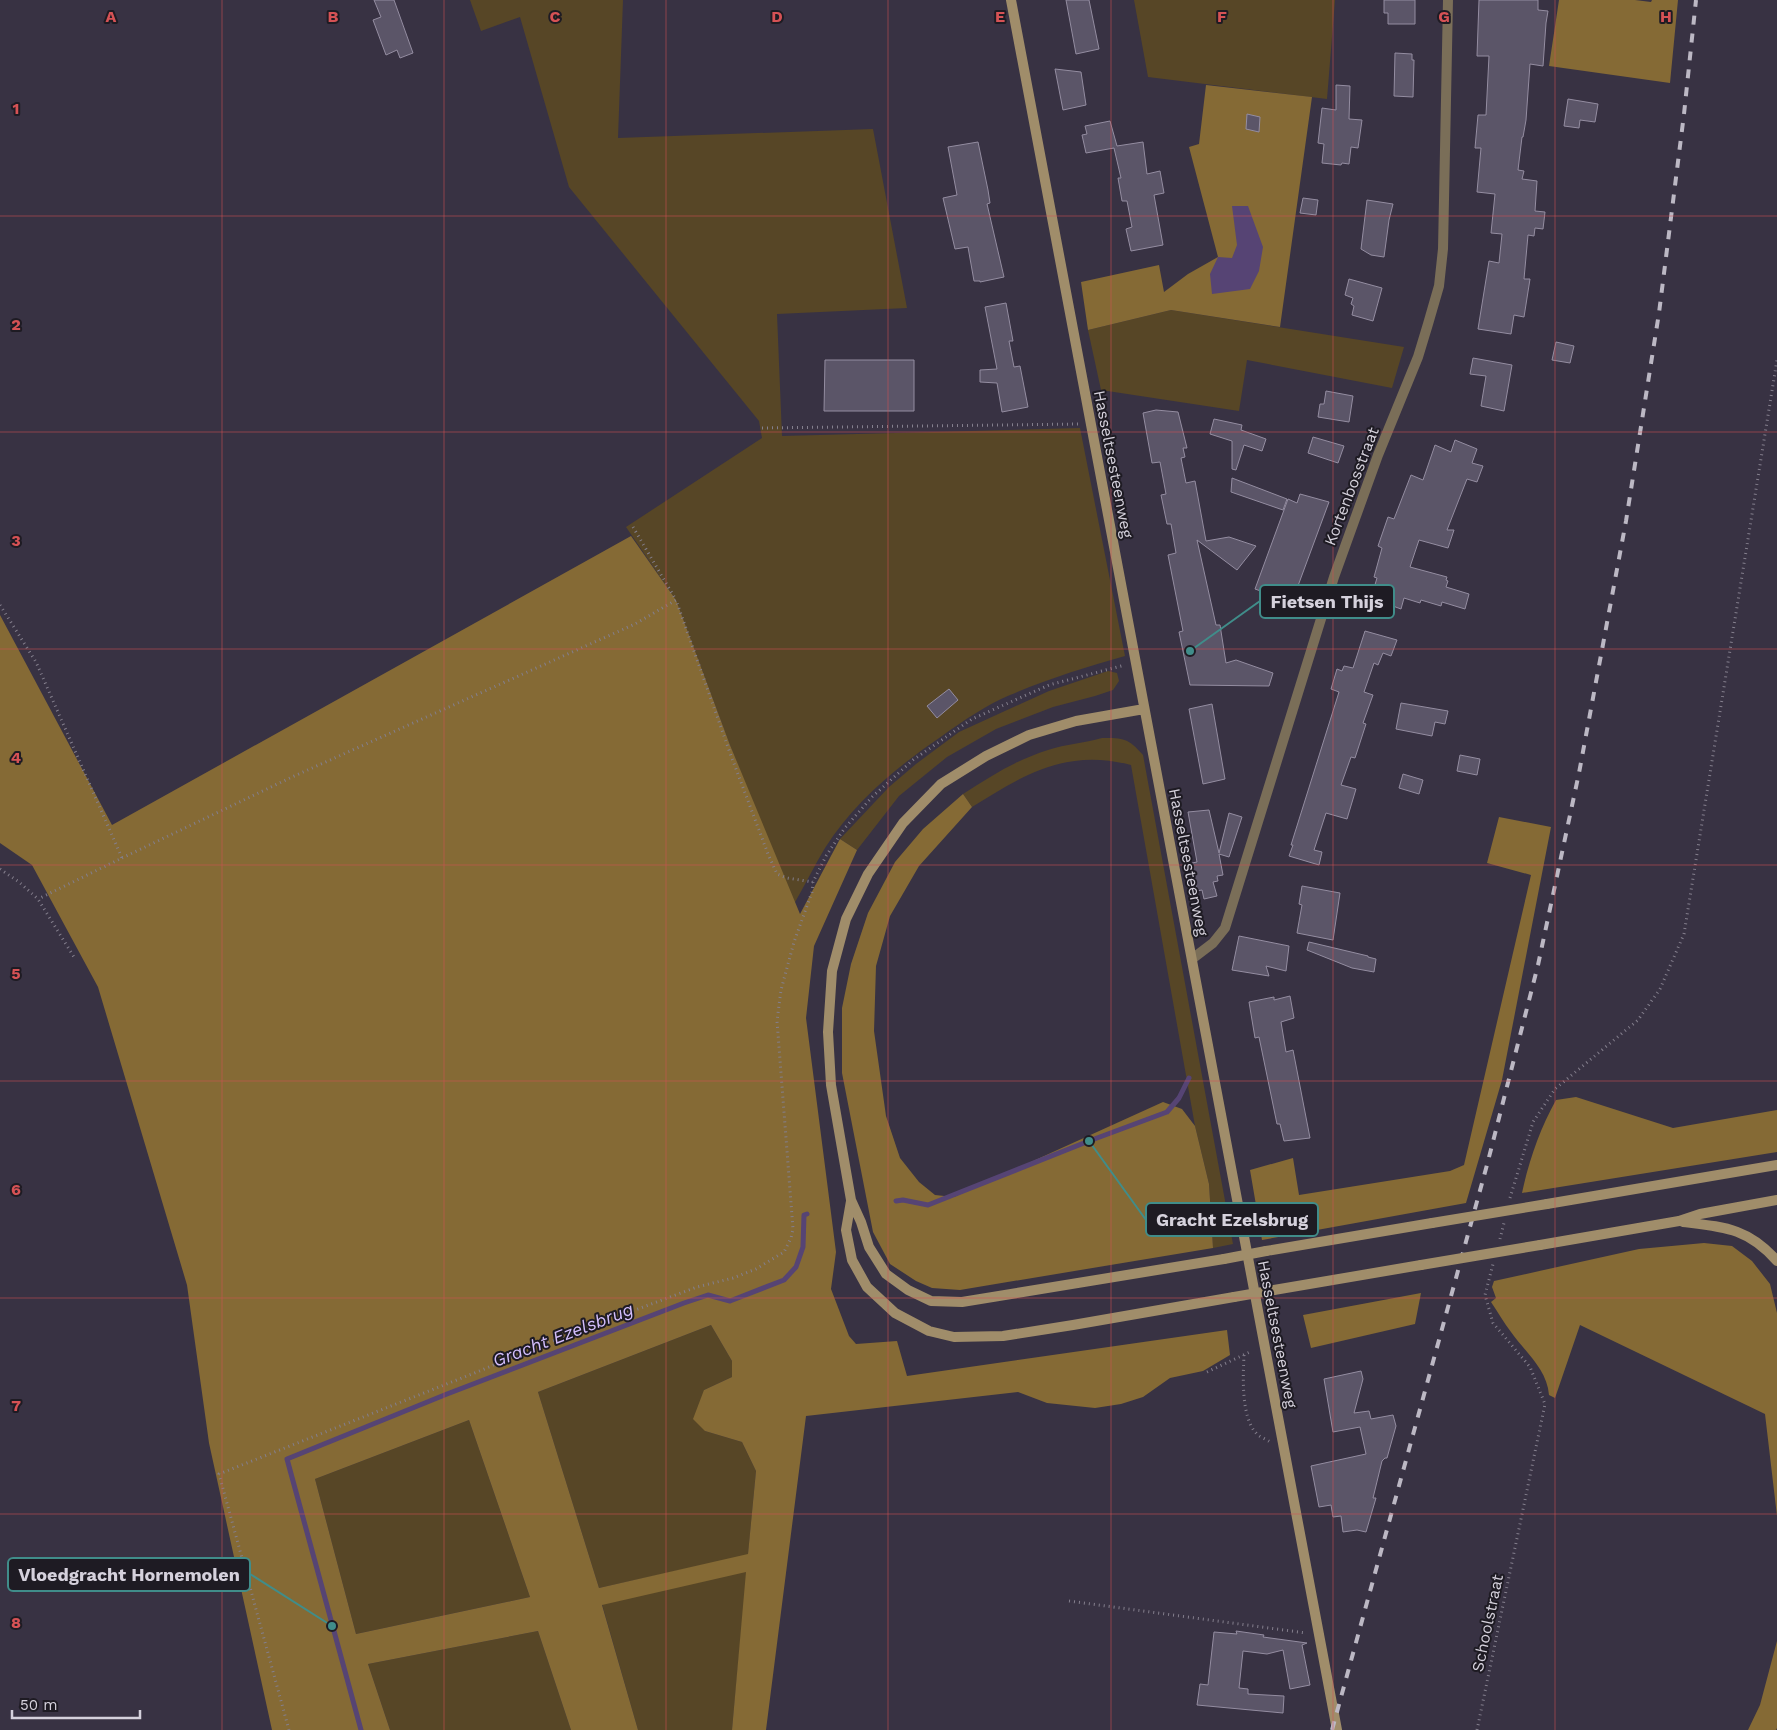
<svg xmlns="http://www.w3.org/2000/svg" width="1777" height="1730" viewBox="0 0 1777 1730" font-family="'Work Sans',sans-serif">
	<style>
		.green { fill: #574626 }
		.forest { fill: #856a35; fill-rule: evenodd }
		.water { fill: #564474 }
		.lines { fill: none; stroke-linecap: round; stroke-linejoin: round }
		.stream { stroke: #564474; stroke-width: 5 }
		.building { fill: #5b5568; stroke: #948da1 }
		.path { stroke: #847f8d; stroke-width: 3; stroke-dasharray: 1 4; stroke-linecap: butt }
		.minor { stroke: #7a6e58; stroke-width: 10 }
		.secondary { stroke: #a08d6a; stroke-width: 10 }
		.rail { stroke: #bcb8c4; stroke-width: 4; stroke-dasharray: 9 9; stroke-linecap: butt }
		.secondary-bridge { stroke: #a08d6a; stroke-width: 10 }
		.grid { fill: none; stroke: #d65255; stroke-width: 1; stroke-opacity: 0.55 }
		.labels { text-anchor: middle; stroke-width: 4; stroke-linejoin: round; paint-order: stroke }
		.street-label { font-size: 16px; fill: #d5d1dc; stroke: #1e1b23 }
		.water-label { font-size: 18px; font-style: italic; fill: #d3befc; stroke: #1e1b23 }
		.grid-label { font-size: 16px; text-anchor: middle; font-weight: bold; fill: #d65255; stroke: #1e1b23; stroke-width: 4; stroke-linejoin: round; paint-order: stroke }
		.leader { fill: none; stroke: #408d8a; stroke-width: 2 }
		.callout-dot { fill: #408d8a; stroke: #1e1b23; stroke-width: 2 }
		.callout { fill: #1e1b23; stroke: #408d8a; stroke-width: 2 }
		.callout-label { font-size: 18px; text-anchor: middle; font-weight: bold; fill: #d5d1dc }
	</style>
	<rect width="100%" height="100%" fill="#383243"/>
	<path class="green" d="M470,0H623L618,138L873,129L907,308L777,314L782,436L1080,428L1125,656C1086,667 1048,679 1010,695C986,705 963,721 942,736C898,766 854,802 825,848C814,866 805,885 794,904L730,745L676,600L626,527L762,438L759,421L569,187L520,17L481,31Z
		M1134,0H1335L1327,99L1148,77Z
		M1171,310L1404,347L1392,388L1247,360L1239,411L1101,390L1088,330Z
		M1108,671L1117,673L1119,681L1113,690L1095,696L1053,707L996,729L947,757L899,796L857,850L840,839L889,787L916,764L959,732L1049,691Z
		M1102,738C1124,738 1128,738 1143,755L1233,1244L1213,1248L1209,1184L1195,1126L1131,765C1067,748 1025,774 972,807L963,794C991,776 1016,760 1048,750C1066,744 1084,743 1102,738Z
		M711,1325L732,1361V1377L704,1390L705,1431L742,1442L756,1471L748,1555L599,1588L538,1392Z
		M469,1420L530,1597L356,1634L315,1479Z
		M747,1571L732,1730H638L602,1604Z
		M538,1631L571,1730H390L368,1664Z"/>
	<path class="forest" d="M1559,0H1635L1651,2L1652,0H1678L1670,83L1549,66Z
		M1206,85L1312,97L1280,327L1171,310L1088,330L1081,282L1159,265L1164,292L1188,274L1218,257L1189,147L1199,144Z
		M631,536L676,600L730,745L800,914L840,839L857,850L814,946L806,1018L836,1252L831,1289L849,1336L856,1344L897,1341L907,1376L1227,1330L1230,1355L1203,1371L1170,1378L1143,1397L1121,1404L1095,1408L1047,1403L1018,1392L806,1416L766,1730H732L746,1572L602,1605L638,1730H571L538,1631L368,1664L390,1730H272L209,1443L187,1285L98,987L32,865L0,843V615L112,825ZM711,1325L732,1361V1377L704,1390L693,1419L705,1431L742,1442L756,1471L748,1554L599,1588L538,1392ZM469,1420L530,1597L356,1634L315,1479Z
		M963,794L972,807L919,866L890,916L876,966L874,1031L886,1116L900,1158L919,1182L935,1195L954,1197L1163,1102L1182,1109L1195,1126L1209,1184L1213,1248L960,1290L932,1288L916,1281L890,1264L873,1232L842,1073V1008L851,964L868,913L895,862L923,829Z
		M1499,817L1551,827L1502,1080L1466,1203L1262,1240L1250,1170L1293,1158L1299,1195L1450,1171L1464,1165L1531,875L1487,863Z
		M1576,1097L1673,1128L1777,1110V1152L1522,1193C1529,1160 1540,1129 1556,1100Z
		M1704,1243L1732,1246L1752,1261L1770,1284L1777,1313V1516L1765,1414L1580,1325L1555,1398L1549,1395C1547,1369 1525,1352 1511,1332C1504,1323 1498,1312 1491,1302L1496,1298L1492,1287L1494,1281L1639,1249Z
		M1421,1293L1415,1324L1311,1348L1303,1315Z
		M1777,1641V1728L1776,1730H1748L1760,1705Z"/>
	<path class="water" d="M1232,206H1248L1263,247L1259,271L1250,289L1212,294L1210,274L1218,257L1232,258L1237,245Z"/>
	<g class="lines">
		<path class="stream" d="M896,1201L903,1200L928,1205L1089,1141L1167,1112L1179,1098L1189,1078
			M361,1730L287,1459L447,1394L684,1303L708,1295L730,1301L784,1280L796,1267L803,1247L804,1215L807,1214"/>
	</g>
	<path class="building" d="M374,0H394L413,53L400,58L397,50L386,55L373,20L381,17Z
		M1066,0H1089L1099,49L1076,54Z
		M1384,0H1415V24H1388V13H1384Z
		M1479,0H1538V10L1548,11L1546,23L1543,66L1530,64L1526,120L1523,137H1522L1518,170L1524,171L1522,179L1537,181L1535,211L1545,212L1543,229L1535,228L1534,236L1528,235L1524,279H1530L1524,317L1514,315L1511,334L1478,329L1489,261L1499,263L1502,234L1491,233L1495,194L1477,192L1481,148H1475L1478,115H1486L1489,56H1477Z
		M1395,53L1412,54V60H1414L1413,97L1394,96Z
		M1055,69L1081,72L1086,105L1063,110Z
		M1336,85L1350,86L1349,119L1362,120L1358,148L1351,147L1349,164L1342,163L1341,165L1322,163L1324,144L1318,143L1322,108L1336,110Z
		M1568,99L1598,104L1595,122L1580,120L1579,128L1564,126Z
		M1247,114L1260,117L1259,132L1246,129Z
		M1110,121L1117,146L1143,142L1147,174L1160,171L1164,193L1154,195L1163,245L1131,251L1126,229L1132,227L1127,201H1122L1118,178H1121L1114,148L1086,153L1082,135L1087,134L1085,126Z
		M978,142L988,190L990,203L987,204L1004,277L980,282V281H974L968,247L955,249L943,198L957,195L948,147Z
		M1303,198L1318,200L1316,215L1300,213Z
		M1367,200L1393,204L1389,220L1384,257L1371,255L1361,249Z
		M1349,279L1382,288L1373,321L1352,315L1354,306L1351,304L1353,298L1345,295Z
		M1006,303L1013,341H1009L1014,367L1020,366L1028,407L1002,412L997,383L980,382V370L997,369L985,307Z
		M1556,342L1574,346L1570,363L1552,360Z
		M1473,358L1512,365L1504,411L1481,406L1486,376L1470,374Z
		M825,360H914V411H824Z
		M1326,391L1353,396L1349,422L1318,417L1320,404H1324Z
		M1156,410L1178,412L1187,448H1183L1185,457L1181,458L1186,483L1195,481L1206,541L1229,537L1256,546L1237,570L1197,540L1216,625H1220L1226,663L1236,660L1273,673L1269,686L1190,685L1179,632L1183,631L1168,555L1176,553L1171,524H1167L1161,495L1166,494L1160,462L1152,463L1143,413Z
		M1214,419L1242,425L1241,430L1266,439L1262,451L1244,445L1236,470L1232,469V441L1210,434Z
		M1313,437L1344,446L1338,463L1308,453Z
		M1455,440L1477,449L1472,463L1483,466L1477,482L1467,479L1447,530H1454L1448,548L1419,540L1410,567L1447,577L1446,580L1448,581L1446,587L1469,594L1465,609L1442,602L1441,606L1421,600L1420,603L1404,598L1401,609L1371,598L1377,578L1374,577L1382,548L1378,546L1388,517L1394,519L1411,475L1423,480L1435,445L1451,452Z
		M1232,478L1287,499L1283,510L1231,492Z
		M1300,494L1329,502L1292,602L1255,589L1288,499L1297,503Z
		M1365,631L1397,640L1391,656L1383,653L1378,665L1374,663L1364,692L1373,695L1363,723L1366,724L1355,758L1351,757L1341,785L1356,789L1347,819L1326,813L1314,850L1322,852L1319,865L1289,856L1293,845H1291L1339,692L1331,689L1337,669L1342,671L1344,666L1353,668Z
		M949,689L958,700L937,718L927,706Z
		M1401,703L1448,711L1445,724L1435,722L1432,736L1396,729Z
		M1212,704L1225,779L1203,784L1189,709Z
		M1460,755L1480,759L1477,775L1457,771Z
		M1403,774L1423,780L1419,794L1399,788Z
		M1209,810L1219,853L1229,813L1242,817L1229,857L1219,854L1223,875L1217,876L1218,881L1213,882L1217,896L1204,899L1202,890L1197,891L1195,880L1192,863L1197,862L1188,812Z
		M1302,886L1340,893L1333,940L1297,933L1302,905L1299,904Z
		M1239,936L1289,946L1286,971L1266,966L1269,976L1232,970Z
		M1309,942L1368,956V957L1376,959L1374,972L1352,968L1307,950Z
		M1290,996L1294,1018L1281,1022L1286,1052L1293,1050L1310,1138L1284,1141L1280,1124H1277L1259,1037L1255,1038L1249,1002L1274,997V1000Z
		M1361,1371L1363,1379L1354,1413L1369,1411L1371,1419L1393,1415L1396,1426L1387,1458H1385L1382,1461L1373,1498H1376L1366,1532L1357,1530L1343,1532L1341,1516L1333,1517L1331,1505L1319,1507L1311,1466L1366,1454L1360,1427L1333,1432L1324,1379Z
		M1236,1631L1264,1635L1263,1637L1307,1643L1302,1645L1310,1685L1290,1689L1283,1650L1267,1654L1243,1651L1239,1688L1248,1689V1694L1284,1696L1283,1713L1197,1705L1200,1684L1208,1685L1214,1632L1237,1634Z"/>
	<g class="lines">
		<path class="path" d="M762,428L1079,424
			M633,527L676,600
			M0,605L36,662L122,858L38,899
			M122,858L292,777L635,624L676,600L730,753L768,854L777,874L787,878L813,882
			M0,869L19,882L38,899L74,957
			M1510,1198L1533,1122L1555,1089L1638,1020L1660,989L1684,934L1777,360
			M1500,1239L1504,1223
			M1244,1355C1243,1376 1241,1417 1256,1433C1259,1437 1266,1439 1270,1442
			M1207,1372L1252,1351
			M1069,1601L1306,1633
			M289,1730L219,1474L482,1370L528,1350L697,1287L733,1278L756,1269L784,1252L791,1238L793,1229L777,1021L781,990L794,942L812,892L813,882L826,856L844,829L872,797L913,760L972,719L1049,685L1125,665
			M1477,1730L1545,1404L1530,1367L1493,1323L1485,1295L1493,1264"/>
		<path class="minor" d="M1192,959L1213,943L1225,928L1334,577L1378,455L1418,357L1428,324L1439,286L1443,249L1448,0"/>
		<path class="secondary" d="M1011,0L1337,1730
			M1144,709L1076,721L1029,735L986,756L941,784L903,823L868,874L846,919L832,971L828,1032L831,1085L851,1200L861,1222L869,1247L886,1274L908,1290L931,1301L962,1302L1224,1259
			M851,1201L846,1230L852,1260L867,1287L895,1313L929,1331L954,1337L1003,1336L1073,1325L1234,1297
			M1547,1204L1777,1165
			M1683,1222C1724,1227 1748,1228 1777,1261
			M1540,1245L1679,1221L1700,1214L1777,1200
			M1266,1251L1432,1223
			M1274,1290L1421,1265"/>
		<path class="rail" d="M1332,1730L1487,1165L1538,965L1579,773L1626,521L1659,313L1684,114L1696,0"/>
		<path class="secondary-bridge" d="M1432,1223L1547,1204
			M1224,1259L1266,1251
			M1421,1265L1540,1245
			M1234,1297L1274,1290"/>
	</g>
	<path class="grid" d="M222,0V1730M444,0V1730M666,0V1730M888,0V1730M1111,0V1730M1333,0V1730M1555,0V1730M0,216H1777M0,432H1777M0,649H1777M0,865H1777M0,1081H1777M0,1298H1777M0,1514H1777"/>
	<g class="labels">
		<g class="street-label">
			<text transform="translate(1114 464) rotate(79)" y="6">Hasseltsesteenweg</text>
			<text transform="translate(1351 486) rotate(-69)" y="6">Kortenbosstraat</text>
			<text transform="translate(1189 862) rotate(79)" y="6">Hasseltsesteenweg</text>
			<text transform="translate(1278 1334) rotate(79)" y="6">Hasseltsesteenweg</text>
			<text transform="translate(1487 1623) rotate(-78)" y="6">Schoolstraat</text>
		</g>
		<g class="water-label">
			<text transform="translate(563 1335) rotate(-21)" y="6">Gracht Ezelsbrug</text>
		</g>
	</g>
	<g class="grid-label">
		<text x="111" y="22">A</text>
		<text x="333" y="22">B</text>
		<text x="555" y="22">C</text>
		<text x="777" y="22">D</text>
		<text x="1000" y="22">E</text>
		<text x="1222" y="22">F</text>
		<text x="1444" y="22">G</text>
		<text x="1666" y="22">H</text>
		<text x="16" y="114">1</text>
		<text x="16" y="330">2</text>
		<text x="16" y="546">3</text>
		<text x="16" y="763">4</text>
		<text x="16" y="979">5</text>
		<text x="16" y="1195">6</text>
		<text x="16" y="1411">7</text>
		<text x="16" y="1628">8</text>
	</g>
	<path class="leader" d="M1190 651L1260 601M1089 1141L1146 1220M332 1626L250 1574"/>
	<g class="callout-dot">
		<circle cx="1190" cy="651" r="5"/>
		<circle cx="1089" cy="1141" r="5"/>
		<circle cx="332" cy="1626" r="5"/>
	</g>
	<g class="callout">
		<rect x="1260" y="585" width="134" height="33" rx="5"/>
		<rect x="1146" y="1203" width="172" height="33" rx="5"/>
		<rect x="8" y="1558" width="242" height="33" rx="5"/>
	</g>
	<g class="callout-label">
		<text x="1327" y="608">Fietsen Thijs</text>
		<text x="1232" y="1226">Gracht Ezelsbrug</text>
		<text x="129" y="1581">Vloedgracht Hornemolen</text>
	</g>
	<path d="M12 1710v8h128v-8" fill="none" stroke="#d5d1dc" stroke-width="2.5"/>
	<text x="20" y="1710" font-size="15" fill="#d5d1dc" stroke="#1e1b23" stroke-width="4" paint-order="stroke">50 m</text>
</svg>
